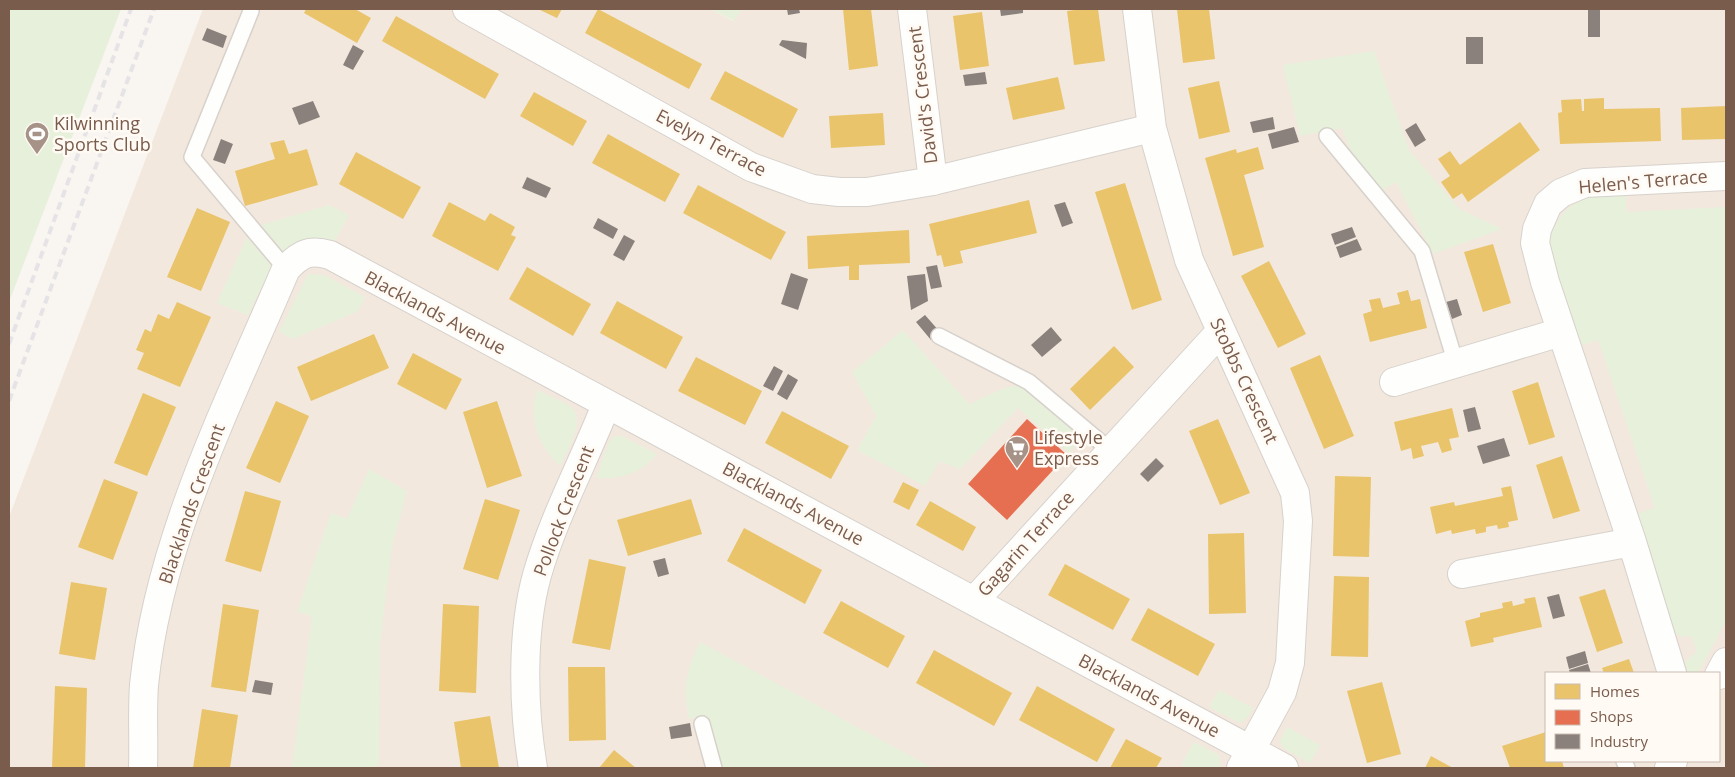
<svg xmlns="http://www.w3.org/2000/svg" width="1735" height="777" viewBox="0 0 1735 777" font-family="'Open Sans',sans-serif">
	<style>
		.residential { fill: #f2e8de; fill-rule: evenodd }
		.green { fill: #e7f0db }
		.homes { fill: #e9c46a }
		.shops { fill: #e76f51 }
		.industry { fill: #8a817c }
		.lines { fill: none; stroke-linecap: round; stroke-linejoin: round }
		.service-casing { stroke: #d7d1cb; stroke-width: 18 }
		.minor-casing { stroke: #d7d1cb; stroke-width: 30 }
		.secondary-casing { stroke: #d9d2cb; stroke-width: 30 }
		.service { stroke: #fefefd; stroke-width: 15 }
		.minor { stroke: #fefefd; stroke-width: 28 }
		.secondary { stroke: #fefefd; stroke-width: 28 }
		.rail { stroke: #e6e3e7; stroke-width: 4; stroke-dasharray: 8 5; stroke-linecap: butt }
		.labels { text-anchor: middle; stroke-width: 5; stroke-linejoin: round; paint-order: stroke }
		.street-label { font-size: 18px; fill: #7a5c4d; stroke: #fffaf3 }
		.poi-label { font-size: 18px; fill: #7a5c4d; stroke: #fffaf3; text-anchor: start }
	</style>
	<rect width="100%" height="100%" fill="#f9f5f0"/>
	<path class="residential" d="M203,9H710L733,21L742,9H1726V768H9V517ZM1546,673H1719V761H1546Z"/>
	<path class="green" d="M9,9H121L9,302Z
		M710,9H742L734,21Z
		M1374,51L1409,150L1459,209L1502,229L1433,254L1396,182L1382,191L1353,157L1342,128L1300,136L1283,65Z
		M1626,191V212L1726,207V621L1698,673H1687L1685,662L1697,651L1691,636L1682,637L1671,630L1633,515L1655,508L1598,340L1577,347L1548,242C1563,199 1586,196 1626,191Z
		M329,205L349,215L335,241C313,234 301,240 285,255L258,226Z
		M247,237L272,266L248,315L217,303Z
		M308,274L324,275L365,297L358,311L293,339L279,332Z
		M903,330L969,404C986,397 1009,382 1027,386L1085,435L1069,453L1018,408L960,469L939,461L925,486L857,450L876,416L852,372Z
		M537,390C548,396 563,400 572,408C586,419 566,453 560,466C538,445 528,420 537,390Z
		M615,436H622L657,454C642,473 620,480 596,478L609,442Z
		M369,469L407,491L392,546L380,643L379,765L368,768H292L312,616L297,612L331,513L347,519Z
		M700,642L933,768H721L706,715L689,719C682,685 686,673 700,642Z
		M1219,690L1253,708L1248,717L1240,723L1209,707Z
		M1287,727L1320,745L1310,763L1283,748L1280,741Z
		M1194,742L1219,755L1221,768H1188L1181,765Z"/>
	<path class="homes" d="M306,9H355L371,18L357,43L304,13Z
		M538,9H562L557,18Z
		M598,9L702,64L689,89L585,33Z
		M843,9H871L878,66L849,70Z
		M1082,9H1098L1105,61L1074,65L1067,11Z
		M1177,9H1209L1215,59L1183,63Z
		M982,12L989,66L960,70L953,16Z
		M396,16L499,74L485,99L382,41Z
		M725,71L798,109L783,138L710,99Z
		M1058,77L1065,109L1013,120L1006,88Z
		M1219,81L1230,132L1199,139L1188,88Z
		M534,92L587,121L573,146L520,116Z
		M1604,98V109L1660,108L1661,141L1560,144L1558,113L1562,112L1561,100L1581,99L1582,111H1584V99Z
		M1726,106V139L1682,140L1681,108Z
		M883,113L885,145L831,148L829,116Z
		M1520,122L1540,150L1468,202L1462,193L1453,199L1441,182L1450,176L1438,159L1450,151L1460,165Z
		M608,134L680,174L665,202L592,163Z
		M284,140L289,154L307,149L318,185L245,206L235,171L275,159L270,143Z
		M1258,147L1264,169L1244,175L1264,247L1233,256L1205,158L1236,149L1237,153Z
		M356,152L421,187L403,219L339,184Z
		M1125,183L1162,300L1132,310L1095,192Z
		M698,185L786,232L771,260L683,213Z
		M1029,200L1037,233L960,251L963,263L944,267L941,255L937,256L929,224Z
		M449,202L485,221L490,213L515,227L511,235L516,237L498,271L432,236Z
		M197,208L230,222L201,291L167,277Z
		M909,230L910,263L859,265V280H849V266L808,269L807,236Z
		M1493,244L1511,303L1483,312L1464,252Z
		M1269,261L1306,334L1278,348L1241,276Z
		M527,267L591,304L573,336L509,299Z
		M1408,290L1411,301L1420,299L1427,328L1370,342L1363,314L1372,311L1369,300L1380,298L1383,308L1391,306L1400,304L1397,293Z
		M617,301L683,337L666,369L600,333Z
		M177,302L211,317L180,387L137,369L144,353L136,350L145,329L151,332L158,314L169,319Z
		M374,334L389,368L311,401L297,367Z
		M1114,346L1134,367L1090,410L1070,389Z
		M413,353L462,379L446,410L397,384Z
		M1320,355L1354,436L1324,449L1290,368Z
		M696,357L762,391L745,425L678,391Z
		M1538,382L1555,437L1529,445L1512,391Z
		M143,393L176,407L147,476L114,463Z
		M276,401L309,416L280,483L246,468Z
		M497,401L522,476L487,488L463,412Z
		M1452,408L1459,437L1449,439L1452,450L1442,453L1438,442L1421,446L1424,456L1413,459L1411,448L1401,451L1394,422Z
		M782,411L849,446L831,479L765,443Z
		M1218,419L1250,493L1220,505L1189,431Z
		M1562,456L1580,511L1553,519L1536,465Z
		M1335,476L1371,477L1369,557L1333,556Z
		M104,479L138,492L113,560L78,547Z
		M903,482L919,490L909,510L893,502Z
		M1511,486L1518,520L1508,522L1509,527L1498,529L1497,525L1486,527V532L1476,534L1475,529L1452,534L1451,530L1436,534L1430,507L1454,502L1455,506L1503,496L1501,488Z
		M245,491L281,501L261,572L225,561Z
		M485,499L520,510L498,580L463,569Z
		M691,499L702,534L628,556L617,520Z
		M930,501L976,527L963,551L916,525Z
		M744,528L822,570L805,604L727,561Z
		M1244,533L1246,613L1209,614L1208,534Z
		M589,559L626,567L610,650L572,643Z
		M1065,564L1130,599L1113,630L1048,595Z
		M1334,576L1369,577L1368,657L1331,656Z
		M71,582L107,588L95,660L59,654Z
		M1605,589L1623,643L1597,652L1579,597Z
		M1535,597L1542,627L1493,638L1494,642L1471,647L1465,621L1480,617V613L1503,608L1502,603L1512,601L1513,606L1525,603L1524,599Z
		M841,601L905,636L888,668L823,633Z
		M223,604L259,610L246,692L211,687Z
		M443,604L479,606L476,693L439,691Z
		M1148,608L1215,644L1198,676L1131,640Z
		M934,650L1012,693L994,726L916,683Z
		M1629,659L1634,673H1604L1602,668Z
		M568,667H605L606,740L569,741Z
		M1382,682L1401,754L1367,763L1347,691Z
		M55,686L87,688L85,768H52Z
		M1037,686L1115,729L1097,762L1019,720Z
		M202,709L238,715L230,768H193Z
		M490,716L499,768H461L454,722Z
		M1546,732V761H1562L1564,768H1510L1502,746Z
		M1126,739L1162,758L1156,768H1110Z
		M614,750L636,768H599Z
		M1431,756L1453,768H1425Z"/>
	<path class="shops" d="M1027,419L1067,455L1007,520L968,484Z"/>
	<path class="industry" d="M787,9H799L800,13L788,15Z
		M1000,9H1023V13L1001,16Z
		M1600,9V37H1588V10Z
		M207,28L227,36L223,48L202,40Z
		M1466,37H1483V64H1466Z
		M782,40L807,43L806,59L779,45Z
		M353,45L364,51L353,70L343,65Z
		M985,72L987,84L965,86L963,75Z
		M313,101L320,117L299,125L292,108Z
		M1273,117L1275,129L1253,133L1250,122Z
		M1416,123L1426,140L1415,147L1405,130Z
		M1294,127L1299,142L1272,149L1268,134Z
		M221,139L233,144L225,164L213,160Z
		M527,177L551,188L546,198L522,188Z
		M1065,202L1073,223L1062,227L1054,205Z
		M598,218L618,229L613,239L593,228Z
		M1352,227L1356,237L1335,245L1331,234Z
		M624,235L635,241L624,261L613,255Z
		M1357,239L1362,250L1340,258L1336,247Z
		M937,265L942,287L931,289L926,267Z
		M791,273L808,279L798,310L781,304Z
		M925,274L928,301L911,310L907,276Z
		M1457,299L1462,315L1452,319L1446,302Z
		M925,315L940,332L931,340L916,322Z
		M1051,327L1062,340L1042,357L1031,345Z
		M774,366L783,371L773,391L763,386Z
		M788,374L798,380L787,400L777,394Z
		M1475,407L1481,429L1468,432L1463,410Z
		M1504,438L1510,456L1483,464L1477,446Z
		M1156,458L1164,466L1148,482L1140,474Z
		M665,558L669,574L658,577L653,561Z
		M1559,594L1565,616L1553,619L1547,597Z
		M1585,651L1588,663L1569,669L1566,657Z
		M1588,664L1591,673H1570L1569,670Z
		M255,680L273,683L271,695L252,692Z
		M690,723L692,736L671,739L669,727Z"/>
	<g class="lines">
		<defs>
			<path id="service" d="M251,11L192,157L286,269
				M1327,136L1422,251L1456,364
				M939,336L1029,382L1111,451
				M702,724L714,768
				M1624,761L1627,768"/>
			<path id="minor" d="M467,9L751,167L812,189L839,192H867L933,181L1152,128
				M912,9L933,181
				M1137,9L1152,128L1189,260L1295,493L1298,521L1290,663L1282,692L1241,768
				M1394,382L1561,332
				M1462,574L1632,542
				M974,601L1220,332
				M1672,673L1632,542L1545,282L1535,243L1537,229L1548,204L1561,193L1585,183L1726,176
				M143,768C144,741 142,712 144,685C159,538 229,403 286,269C300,254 309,249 330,255L1284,768
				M533,768C523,709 521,633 537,575C554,516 584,461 606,405"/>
			<path id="secondary" d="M1719,675L1726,662
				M1669,768L1673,761"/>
		</defs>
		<use href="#service" class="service-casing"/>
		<use href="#minor" class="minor-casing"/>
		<use href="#secondary" class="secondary-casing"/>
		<use href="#service" class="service"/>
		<use href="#minor" class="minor"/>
		<use href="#secondary" class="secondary"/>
		<path class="rail" d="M9,344L131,9
			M9,401L154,9"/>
	</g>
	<defs>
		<symbol id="stadium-pin" viewBox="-11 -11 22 30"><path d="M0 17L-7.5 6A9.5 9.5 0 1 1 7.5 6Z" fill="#a69286" stroke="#fffaf3"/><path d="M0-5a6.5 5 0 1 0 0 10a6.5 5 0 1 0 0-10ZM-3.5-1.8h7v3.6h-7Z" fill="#fff"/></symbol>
		<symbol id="supermarket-pin" viewBox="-11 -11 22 30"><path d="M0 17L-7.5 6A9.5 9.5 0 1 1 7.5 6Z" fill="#a69286" stroke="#fffaf3"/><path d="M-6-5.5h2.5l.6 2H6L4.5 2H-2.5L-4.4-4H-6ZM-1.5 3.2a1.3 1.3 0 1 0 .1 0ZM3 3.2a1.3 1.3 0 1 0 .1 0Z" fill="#fff"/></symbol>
	</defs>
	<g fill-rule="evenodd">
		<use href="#stadium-pin" x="23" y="120" width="28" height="38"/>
		<use href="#supermarket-pin" x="1003" y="434" width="28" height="38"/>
	</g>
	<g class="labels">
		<g class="street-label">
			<text transform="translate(923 95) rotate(-97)" y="6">David's Crescent</text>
			<text transform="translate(711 143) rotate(28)" y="6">Evelyn Terrace</text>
			<text transform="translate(1643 182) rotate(-5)" y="6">Helen's Terrace</text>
			<text transform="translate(435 313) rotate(28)" y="6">Blacklands Avenue</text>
			<text transform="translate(1244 381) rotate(65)" y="6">Stobbs Crescent</text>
			<text transform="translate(192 504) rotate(-71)" y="6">Blacklands Crescent</text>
			<text transform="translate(793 504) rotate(28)" y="6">Blacklands Avenue</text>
			<text transform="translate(564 511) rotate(-69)" y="6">Pollock Crescent</text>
			<text transform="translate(1026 544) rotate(-48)" y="6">Gagarin Terrace</text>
			<text transform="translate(1149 696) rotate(28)" y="6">Blacklands Avenue</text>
		</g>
		<g class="poi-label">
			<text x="54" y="130">Kilwinning<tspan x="54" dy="21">Sports Club</tspan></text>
			<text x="1034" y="444">Lifestyle<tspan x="1034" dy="21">Express</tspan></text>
		</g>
	</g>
	<rect width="1735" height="777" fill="none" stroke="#7a5c4d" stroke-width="20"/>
	<rect x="1545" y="672" width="175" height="90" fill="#fffaf3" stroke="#cabbb1"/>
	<rect x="1555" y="684" width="25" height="15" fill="#e9c46a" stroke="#cabbb1"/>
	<text x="1590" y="697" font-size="15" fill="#7a5c4d">Homes</text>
	<rect x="1555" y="710" width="25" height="15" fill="#e76f51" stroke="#cabbb1"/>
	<text x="1590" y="722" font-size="15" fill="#7a5c4d">Shops</text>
	<rect x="1555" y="734" width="25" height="15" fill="#8a817c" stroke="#cabbb1"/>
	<text x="1590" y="747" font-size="15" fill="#7a5c4d">Industry</text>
</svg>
